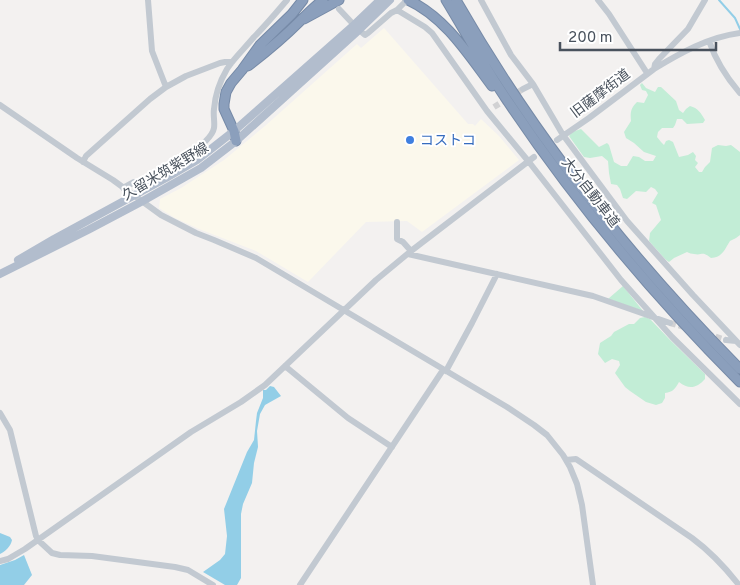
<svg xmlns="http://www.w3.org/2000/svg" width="740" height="585" viewBox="0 0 740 585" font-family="Overpass,'Noto Sans JP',sans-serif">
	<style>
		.commercial { fill: #fbf8ec }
		.green { fill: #c2edd6 }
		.water { fill: #92cee7 }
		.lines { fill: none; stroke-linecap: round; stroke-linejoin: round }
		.stream { stroke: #92cee7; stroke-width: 2 }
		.minor-tunnel { stroke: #d1d1d3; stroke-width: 6; stroke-dasharray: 6 3; stroke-linecap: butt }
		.highway-casing { stroke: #768aa7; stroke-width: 11 }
		.minor { stroke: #c2c9d1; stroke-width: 6 }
		.major { stroke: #b2bdcd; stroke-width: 8 }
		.highway { stroke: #8b9fbc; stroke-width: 9 }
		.shop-dot { fill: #3f7fe0; stroke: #fff; stroke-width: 2 }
		.labels { text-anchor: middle; stroke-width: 4; stroke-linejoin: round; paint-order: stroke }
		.street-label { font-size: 14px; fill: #49525d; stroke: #fff }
		.shop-label { font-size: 14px; fill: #366cbe; stroke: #fff; text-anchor: start }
	</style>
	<rect width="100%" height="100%" fill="#f3f1f0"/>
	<path class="commercial" d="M384,28L468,124H473L475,126L481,119L499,136L519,160L422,232L407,221L366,222L308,282L256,251L199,229L175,218L159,208L160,199L181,188L224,160L265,126L357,44L361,48Z"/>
	<path class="green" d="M642,83L646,88L655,92L658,87H661L676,101L679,110L683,113L686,109L690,106C698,108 701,113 705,120L703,123L687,124L682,119H677L675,125L673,128H662L658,132L657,137L661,142L664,145L666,141L669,140L673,142L679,157L688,155L693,152L696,156L695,160L698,163L695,167L699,172H702L705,167L710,162L712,148L718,145L726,146L731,145L740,152V235L736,238L730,241C724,250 723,257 711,258C701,250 703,256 694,254C692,254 689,253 687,252L674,258L669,262L665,259L649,241L650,233L661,220L656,205L652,203L658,193L655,189L651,187L646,192L636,191L627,199L623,198L620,189L617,185L611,184L609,173L608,161L602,156L590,158L584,157L569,136L572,132L581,129L599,147L607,143L609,145L614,162L621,166H627L633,156L639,157L645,161H653L656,156L644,152L634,143L626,138L624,132L631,121C630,112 631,108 637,102L644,103L648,95L646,91L642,90L640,85Z
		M623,286L643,311L608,299Z
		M645,317L650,319L670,340L705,374V379C697,388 689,390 679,382C675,389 673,392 665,393V398L662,403L656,405L646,402L630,391L625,387L615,373L620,365L619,361L612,359L605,363L598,354L600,343L611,336L614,332L629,324H634L640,318Z"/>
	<path class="water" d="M270,386L274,387L281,396L265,405L260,414L257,431L258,447L254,463L252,483L243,504L241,514V578L237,585H225L203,572L220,560L225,554L227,536L224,509L247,452L254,440L256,421L257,413L263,398V390H266Z
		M0,533L10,537L12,540C11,546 5,552 0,554Z
		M24,555L32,575L24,585H0V565L15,560Z"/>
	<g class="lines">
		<path class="stream" d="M719,0L735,18L740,29"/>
		<path class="minor-tunnel" d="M494,107L523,89
			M670,323L688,328
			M707,334L726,340"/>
		<defs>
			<path id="highway" d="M408,0C445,17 468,54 492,86
				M446,0C463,28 479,57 497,85C567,192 649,291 740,382
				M456,0C533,135 631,259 740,369
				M304,19L339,0
				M248,66C266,52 283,38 299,22C307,14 314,7 323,0
				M236,141L234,131L224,109V104L226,92L231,83L242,70L260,45L292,14L303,0"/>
		</defs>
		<use href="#highway" class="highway-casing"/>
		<path class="minor" d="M148,0L152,51L166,87
			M481,0L511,55L533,84L563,135L627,221L693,295L740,345
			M598,0L609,14L647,73
			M339,9L354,25
			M397,10L425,27L432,33L487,111L529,162L621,280L672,337L740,404
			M359,30L365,35L368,33L391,13L397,10L404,3
			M709,41C716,61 726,77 740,93
			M654,69C680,53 709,37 740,33
			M523,89L533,84
			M0,105L77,158L113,180L161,215L196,233L214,240L256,258L507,407L534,425L547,435L563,455L570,467L577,484L582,505L593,585
			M557,140L589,118L654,69L655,64L659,59L688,29L705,0
			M83,162L86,156L150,99L166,87L186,76L220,63L225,62H232
			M123,188L134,182L138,183L141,182C157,175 211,146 214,128C215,122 213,116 214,109C215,96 220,81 227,69C234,58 245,48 254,37C266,25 276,13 287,0
			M397,222V239L403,242L411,251
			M408,254L593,296L670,323
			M726,340L736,341
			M285,366L348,418L392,447
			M446,371L472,323L497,274
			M0,413L10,430L36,536L38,540L52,553L60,555L92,556L175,567L188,570L213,585
			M566,460L576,459L692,538C711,552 724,566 739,585
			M0,561L8,559L25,549L191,432L241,402L265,385L376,280L411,251L534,157
			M300,585L443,370"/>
		<path class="major" d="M18,260L54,239L166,178L197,160L234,131L354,25L380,0
			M0,274L88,230L141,202L201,168L236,141L359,30L390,0"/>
		<use href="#highway" class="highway"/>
	</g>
	<circle class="shop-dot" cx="410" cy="140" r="5"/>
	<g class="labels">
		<g class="street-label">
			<text transform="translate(600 93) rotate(-37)" y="5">旧薩摩街道</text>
			<text transform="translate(165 171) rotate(-31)" y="5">久留米筑紫野線</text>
			<text transform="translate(591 192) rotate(52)" y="5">大分自動車道</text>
		</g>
		<g class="shop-label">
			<text x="420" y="145">コストコ</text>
		</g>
	</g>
	<path d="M560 42v8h156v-8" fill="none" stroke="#49525d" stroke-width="2.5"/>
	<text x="568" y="42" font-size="15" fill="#49525d" stroke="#ffffff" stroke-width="4" paint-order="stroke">200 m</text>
</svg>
